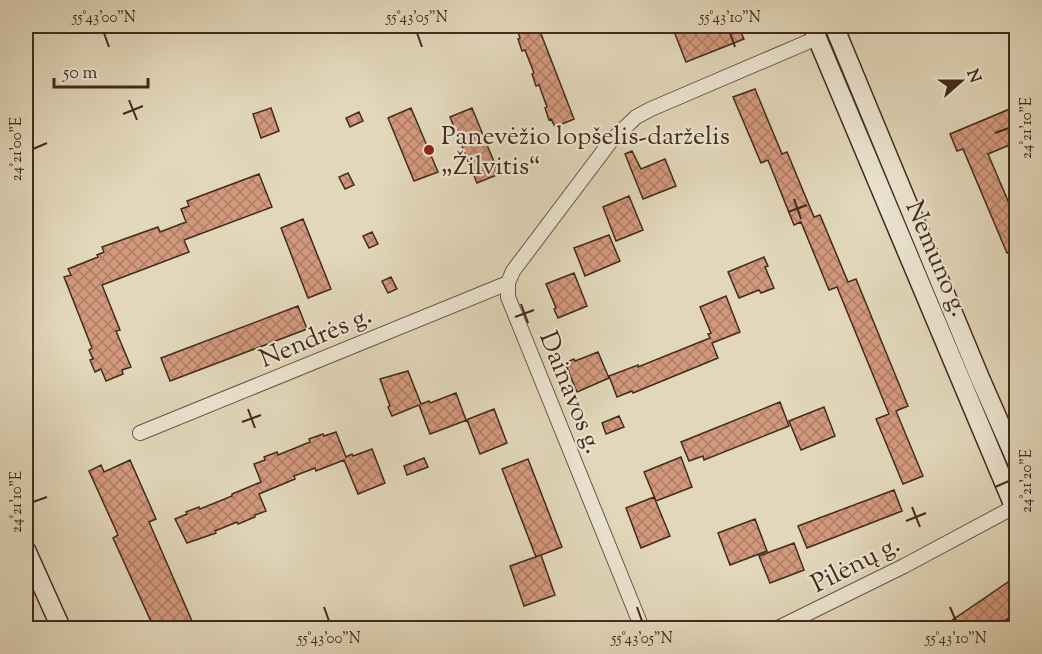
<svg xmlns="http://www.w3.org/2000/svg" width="1042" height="654" viewBox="0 0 1042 654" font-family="'Sorts Mill Goudy',serif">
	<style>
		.grass { fill: url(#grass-dots); stroke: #7e7354; stroke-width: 1.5 }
		.building { fill: url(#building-cross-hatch); stroke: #422a1d; stroke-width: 1.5 }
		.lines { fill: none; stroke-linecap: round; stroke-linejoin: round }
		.street-casing { stroke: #6a5544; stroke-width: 16 }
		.secondary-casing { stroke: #422a1d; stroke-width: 21 }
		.street { stroke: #ece5d2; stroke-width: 14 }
		.secondary { stroke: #ece5d2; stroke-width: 18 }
		.ticks { fill: none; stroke: #422a1d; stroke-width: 2 }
		.poi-dot { fill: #8f2418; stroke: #ece5d2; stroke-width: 2 }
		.labels { text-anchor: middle; stroke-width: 4.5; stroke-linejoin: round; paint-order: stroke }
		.poi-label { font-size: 26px; fill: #422a1d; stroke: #ece5d2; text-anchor: start }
		.street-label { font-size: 26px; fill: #422a1d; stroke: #ece5d2 }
		.neatline { fill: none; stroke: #422a1d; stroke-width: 2 }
		.ticks-label { font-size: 15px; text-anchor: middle; fill: #422a1d }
	</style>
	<defs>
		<pattern id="grass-dots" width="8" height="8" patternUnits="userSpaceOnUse" patternTransform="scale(1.5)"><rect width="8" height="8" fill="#babc8b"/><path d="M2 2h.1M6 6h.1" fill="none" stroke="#999971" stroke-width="1.8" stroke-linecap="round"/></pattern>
		<pattern id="building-cross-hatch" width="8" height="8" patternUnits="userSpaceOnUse" patternTransform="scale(1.5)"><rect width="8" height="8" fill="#d2987c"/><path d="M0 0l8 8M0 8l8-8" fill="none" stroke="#ac7c65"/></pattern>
	</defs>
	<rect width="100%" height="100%" fill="#e2d7ba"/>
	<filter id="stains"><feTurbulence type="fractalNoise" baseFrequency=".00333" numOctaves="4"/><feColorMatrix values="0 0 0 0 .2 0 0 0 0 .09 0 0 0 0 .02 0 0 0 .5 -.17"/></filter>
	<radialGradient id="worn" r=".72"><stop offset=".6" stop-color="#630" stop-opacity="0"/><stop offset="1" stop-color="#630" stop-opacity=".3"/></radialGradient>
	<path class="grass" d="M838,56L1015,475L1011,477L833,58Z"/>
	<path class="building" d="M516,26H538L574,119L555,127L551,119L549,120L545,108L547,107L539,85L536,86L532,74L534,73L525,50L522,51L518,39L520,38Z
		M684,26H738L744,39L686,62L675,34L686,29Z
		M755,89L782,154L787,152L814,217L820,215L848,282L856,279L908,406L896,411L923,476L903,484L876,419L889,414L837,287L829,290L801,222L794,225L768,160L761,163L733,97Z
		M1017,106V142L988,154L1017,222V249L1007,253L963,149L957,151L950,134Z
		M271,108L279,131L261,138L253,114Z
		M411,108L438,172L414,181L388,118Z
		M472,108L499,174L477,183L450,117Z
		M359,112L363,121L350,127L346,118Z
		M632,151L641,169L665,159L676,186L643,199L625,154Z
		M348,173L354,185L345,189L339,177Z
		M259,174L272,207L184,240L189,252L102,285L120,330L116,331L131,367L122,370L123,374L106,381L101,369L95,372L90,360L93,359L89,350L92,348L64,277L71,275L68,269L98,257L97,255L104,252L102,247L158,227L160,232L186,222L181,209L189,206L187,201Z
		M629,196L643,230L616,241L603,207Z
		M303,219L331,289L308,298L281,228Z
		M372,232L378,244L369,248L363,236Z
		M609,235L620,261L585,276L574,248Z
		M764,257L768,266L765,267L774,288L761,293L759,290L739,298L728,272Z
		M574,273L587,306L558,318L554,309L556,308L546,284Z
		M391,277L397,289L388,293L382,281Z
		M726,296L740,332L712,343L718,358L633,393L632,391L617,397L609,376L638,365V367L710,338L708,334L711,333L700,307Z
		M298,306L307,329L170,381L161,358Z
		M598,352L609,378L577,392L565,363L574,359L575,361Z
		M408,371L421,404L429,401L430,403L456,393L466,420L494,409L507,443L480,454L467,420L430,434L419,405L392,416L388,407L390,406L380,379Z
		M780,402L789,426L704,460L703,456L689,461L681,442Z
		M824,407L835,436L801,450L789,421Z
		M619,416L624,427L606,434L602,423Z
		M336,432L346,457L352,454L353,456L372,449L385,483L358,494L344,460L316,471L315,468L294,476L295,479L259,494L266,511L255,515V517L238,524L237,522L215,531L216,533L187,543L175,519L187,514L186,512L199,507L200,509L232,496V494L261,482L254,464L265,460L264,457L277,452L278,455L310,442L309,439L323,434L324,436Z
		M681,457L692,487L656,501L644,472Z
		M424,458L428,467L407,475L404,466Z
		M528,459L562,547L536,557L502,469Z
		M130,460L156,519L149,522L195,628H154L113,538L118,535L89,471L101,465L104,472Z
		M894,490L902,511L807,548L798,526Z
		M654,497L670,536L641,548L626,508Z
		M755,519L767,551L730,565L718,533Z
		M794,543L804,570L770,583L759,556Z
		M541,555L555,595L524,606L510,566Z
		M1011,580L1017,588V613L993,628H956L951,621Z"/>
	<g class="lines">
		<defs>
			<path id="street" d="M140,433L508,283
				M642,628L508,297V283L513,271L611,141L636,117L651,109L817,38
				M778,628L904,566L1016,506"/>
			<path id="secondary" d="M812,26L1016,511
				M834,26L980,378L1016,460
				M26,550L61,628"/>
		</defs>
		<use href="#street" class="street-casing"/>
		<use href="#secondary" class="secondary-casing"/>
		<use href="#street" class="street"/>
		<use href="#secondary" class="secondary"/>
	</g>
	<path class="ticks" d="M104,33L109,47M417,33L422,47M730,33L735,47M129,100L137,120M123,114L143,106M995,133L1009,128M33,149L47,143M794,199L801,219M788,212L807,205M521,304L528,323M515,317L534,310M248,409L255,428M242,422L261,415M995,487L1009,481M33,502L47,497M912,507L920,527M906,521L926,513M324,607L329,621M637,607L642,621M950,607L956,621"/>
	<circle class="poi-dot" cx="429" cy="150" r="6"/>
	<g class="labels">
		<g class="poi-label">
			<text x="441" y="144">Panevėžio lopšelis-darželis<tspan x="441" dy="30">„Žilvitis“</tspan></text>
		</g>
		<g class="street-label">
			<text transform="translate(938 258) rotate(67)" y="9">Nemuno g.</text>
			<text transform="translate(315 336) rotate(-23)" y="9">Nendrės g.</text>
			<text transform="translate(572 392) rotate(68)" y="9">Dainavos g.</text>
			<text transform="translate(855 563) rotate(-27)" y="9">Pilėnų g.</text>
		</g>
	</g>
	<rect width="1042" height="654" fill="none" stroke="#e2d7ba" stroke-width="66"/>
	<g transform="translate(961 81) rotate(69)" stroke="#ece5d2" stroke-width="4.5" paint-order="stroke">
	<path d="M0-4.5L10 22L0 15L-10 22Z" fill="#422a1d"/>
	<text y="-9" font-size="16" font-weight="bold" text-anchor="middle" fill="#422a1d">N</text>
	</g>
	<path d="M54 78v9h94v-9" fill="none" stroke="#422a1d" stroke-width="3"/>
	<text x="63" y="78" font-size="18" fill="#422a1d" stroke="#ece5d2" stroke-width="4.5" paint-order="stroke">50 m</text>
	<rect x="33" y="33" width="976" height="588" class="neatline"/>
	<g class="ticks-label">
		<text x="104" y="22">55°43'00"N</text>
		<text x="417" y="22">55°43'05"N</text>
		<text x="730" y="22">55°43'10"N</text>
		<text transform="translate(1026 128) rotate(-90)" y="5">24°21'10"E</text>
		<text transform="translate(16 149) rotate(-90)" y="5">24°21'00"E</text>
		<text transform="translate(1026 481) rotate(-90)" y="5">24°21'20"E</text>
		<text transform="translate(16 502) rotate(-90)" y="5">24°21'10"E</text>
		<text x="329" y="643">55°43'00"N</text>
		<text x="642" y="643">55°43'05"N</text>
		<text x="956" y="643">55°43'10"N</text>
	</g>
	<rect width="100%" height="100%" filter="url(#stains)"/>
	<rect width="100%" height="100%" fill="url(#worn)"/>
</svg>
